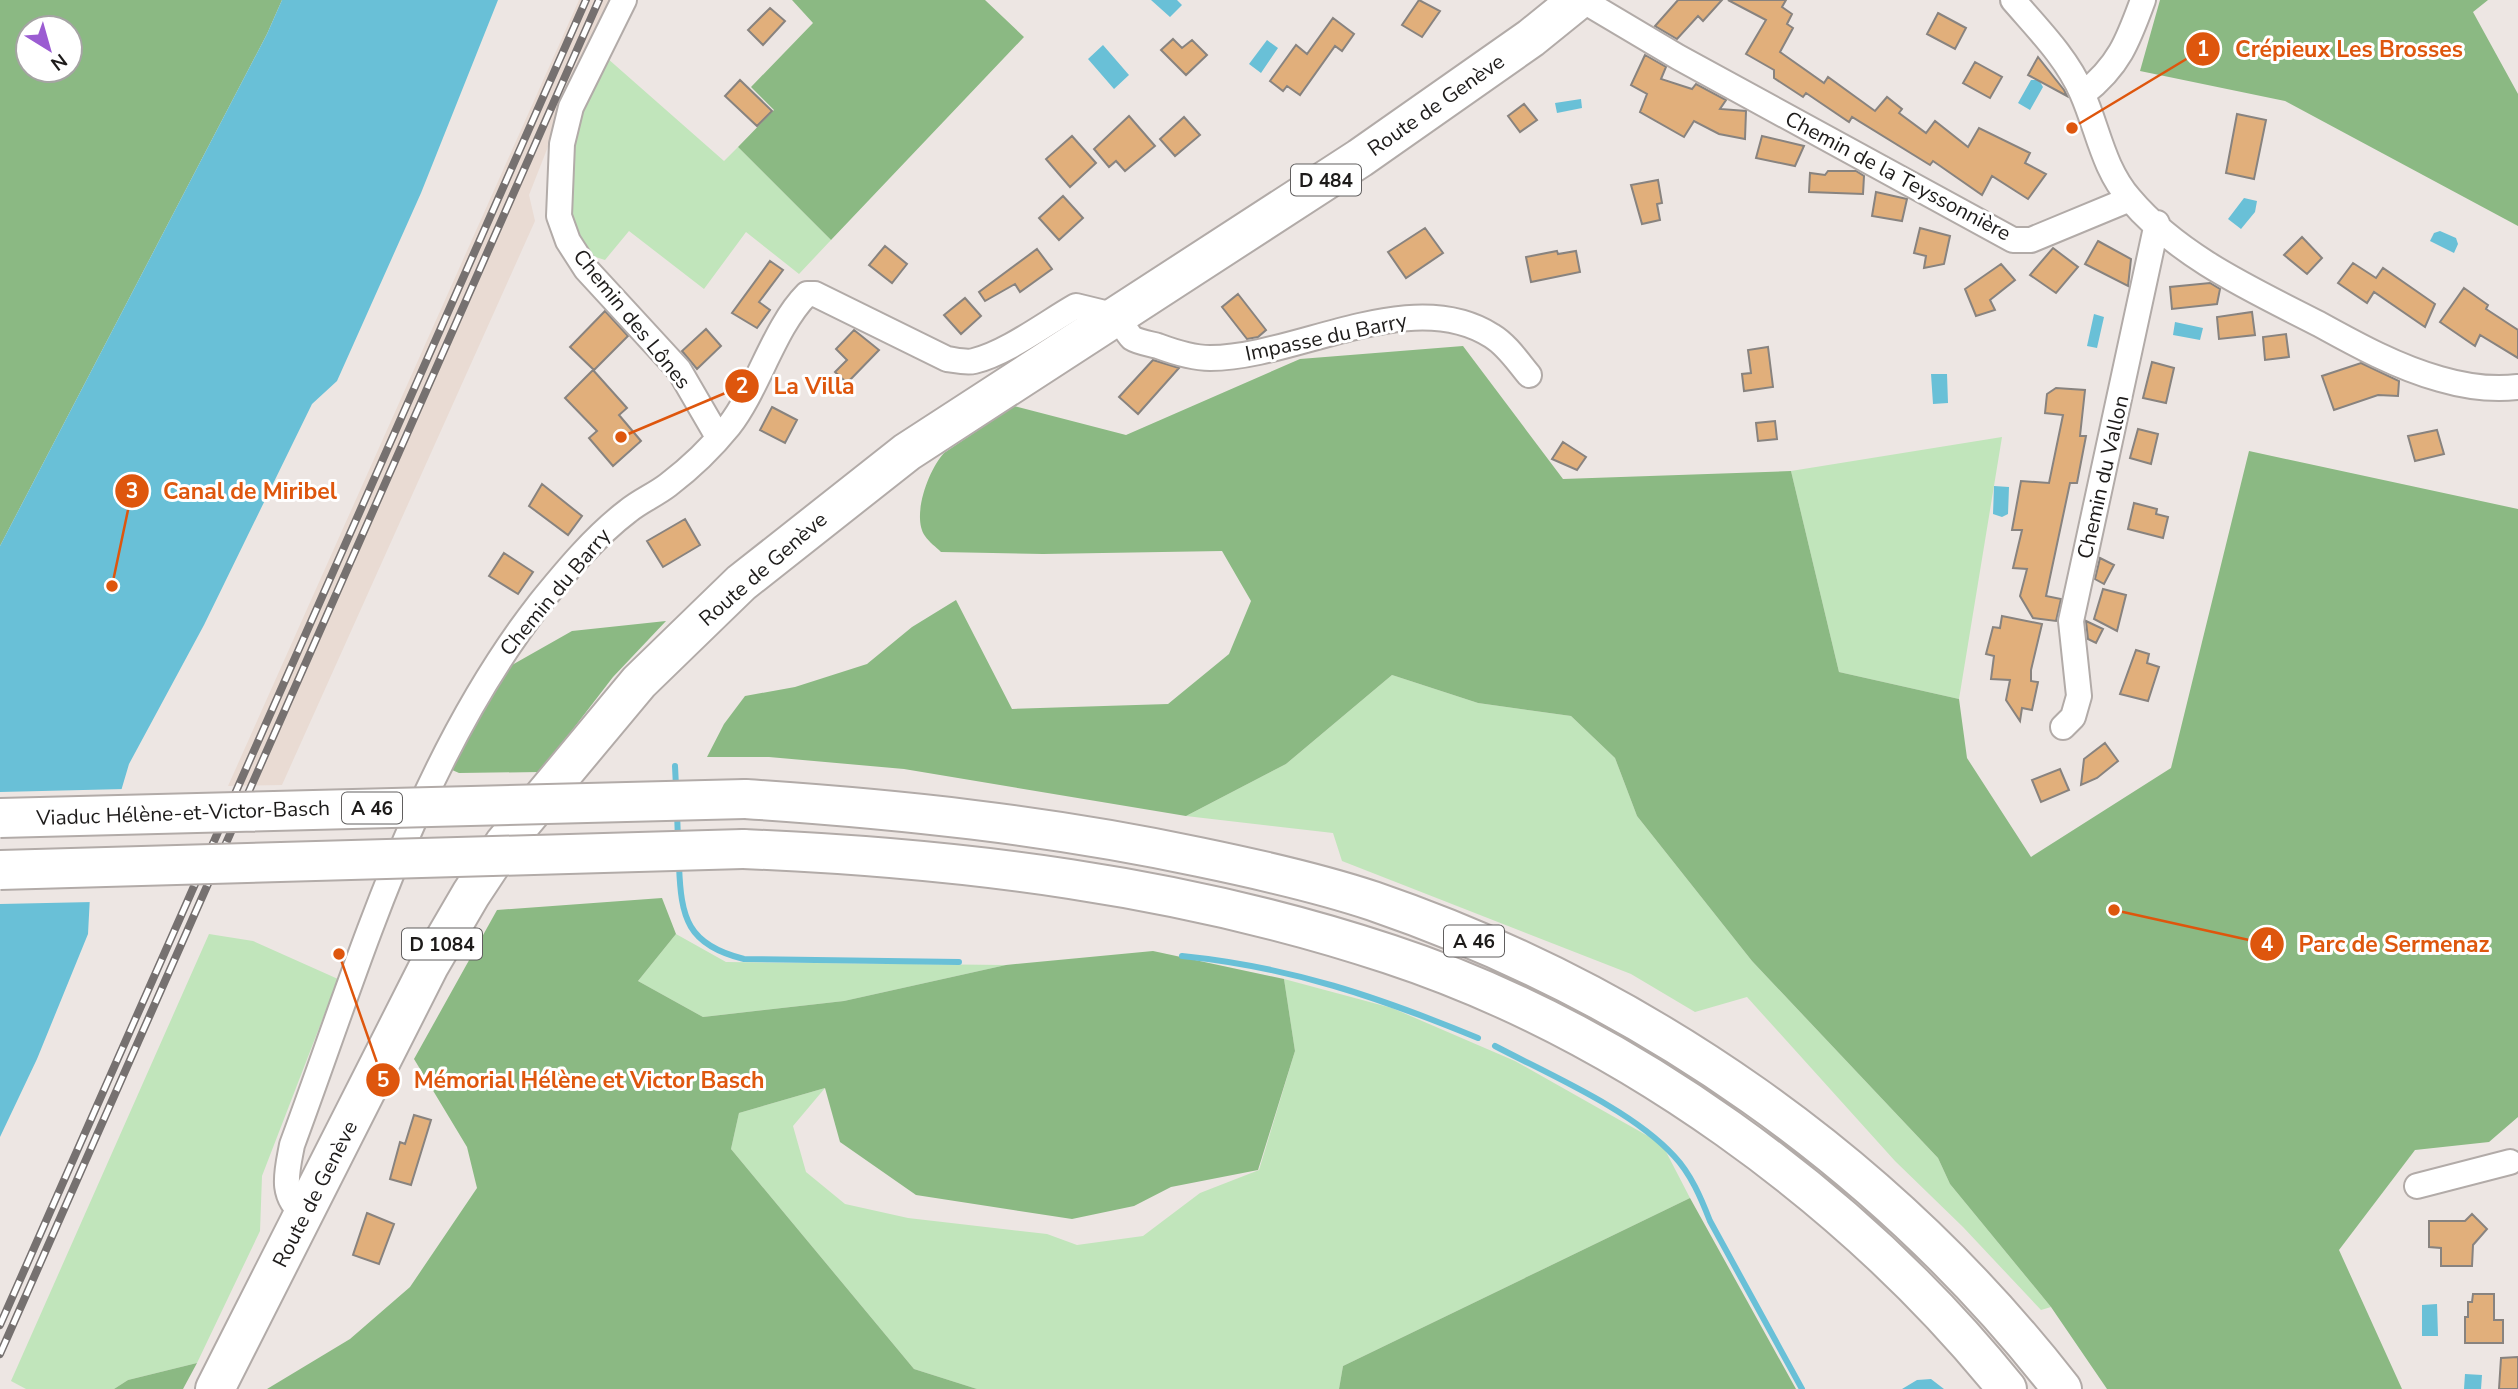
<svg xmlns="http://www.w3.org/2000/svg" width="2518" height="1389" viewBox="0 0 2518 1389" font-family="'Nunito Sans',sans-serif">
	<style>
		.built { fill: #e9dbd3 }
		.green { fill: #c1e5bb }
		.forest { fill: #8bb983; fill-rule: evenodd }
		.water { fill: #69c0d7 }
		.pier { fill: #ede6e3 }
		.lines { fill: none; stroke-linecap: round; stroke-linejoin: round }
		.stream { stroke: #69c0d7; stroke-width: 6 }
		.building { fill: #e1af7b; stroke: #88837f; stroke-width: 2 }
		.street-casing { stroke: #b2aba8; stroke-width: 28 }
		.primary-casing { stroke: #b2aba8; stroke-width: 42 }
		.highway-casing { stroke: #b2aba8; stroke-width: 42 }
		.street { stroke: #fff; stroke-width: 24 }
		.primary { stroke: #fff; stroke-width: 38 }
		.highway { stroke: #fff; stroke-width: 38 }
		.rail-casing { stroke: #767170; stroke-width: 8 }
		.rail { stroke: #fff; stroke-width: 5; stroke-dasharray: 16; stroke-linecap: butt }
		.highway-bridge-casing { stroke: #b2aba8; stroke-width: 42; stroke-linecap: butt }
		.highway-bridge { stroke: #fff; stroke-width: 38 }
		.labels { text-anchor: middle; stroke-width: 6; stroke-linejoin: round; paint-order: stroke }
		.shield { fill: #fff; stroke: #615f5f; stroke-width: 2 }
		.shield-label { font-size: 19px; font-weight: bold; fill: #1d1b1a }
		.street-label { font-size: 21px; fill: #1d1b1a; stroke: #fff }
		.leader { fill: none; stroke: #de560d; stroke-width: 2.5 }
		.callout-dot { fill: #de560d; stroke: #fff; stroke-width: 2.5 }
		.mark-label { font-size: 21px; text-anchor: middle; font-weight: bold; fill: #fff }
		.callout-label { font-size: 23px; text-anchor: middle; font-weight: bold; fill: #de560d; stroke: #fff; stroke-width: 6; stroke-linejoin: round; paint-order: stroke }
	</style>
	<rect width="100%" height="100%" fill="#ede6e3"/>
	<path class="built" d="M579,0H614L573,83L529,195L535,221L282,785L228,786Z"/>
	<path class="green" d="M607,58L724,161L738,147L831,240L799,274L746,232L704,289L629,231L605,260L583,253L565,207L579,103Z
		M2002,437L1959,699L1839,672L1791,471Z
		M1392,675L1478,703L1571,716L1615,758L1637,816L1752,961L1938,1158L1950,1184L2051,1307L2041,1310L1963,1227L1895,1161L1747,997L1695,1012L1631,974L1342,861L1333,833L1186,816L1286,764Z
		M209,934L253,941L338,979L262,1176L260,1231L197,1363L128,1380L114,1389H26L11,1381Z
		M676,934L726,962L1006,965L844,1001L703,1017L638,981Z
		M1284,979L1392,1008L1515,1061L1662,1144L1690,1198L1343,1366L1339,1389H977L914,1369L731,1149L739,1113L825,1088L793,1126L806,1172L845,1204L908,1218L1047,1234L1077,1245L1143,1236L1200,1193L1259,1170L1295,1051Z"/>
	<path class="forest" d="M0,0H282L267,34L0,546ZM28,28H70V70H28Z
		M792,0H985L1024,37L831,240L738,147L774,110L751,87L813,23Z
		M2160,0H2488L2473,12L2518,94V226L2285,101L2140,71Z
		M1463,346L1563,479L1791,471L1839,672L1959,699L1967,758L2031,857L2171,768L2249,451L2518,509V1117L2489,1142L2415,1150L2339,1250L2402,1389H2107L2051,1307L1950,1184L1938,1158L1752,961L1637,816L1615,758L1571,716L1478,703L1392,675L1286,764L1186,816L904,769L769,757H707L724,724L745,696L795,687L867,664L912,627L956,600L1012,709L1168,704L1229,654L1251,601L1222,551L1043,554L941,552C936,547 929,542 925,536C911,516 929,469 944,453L1014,406L1126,435L1300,359Z
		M666,621L613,677L540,772L459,773L443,766L475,705L466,691L572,631Z
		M662,898L676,934L638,981L703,1017L844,1001L1006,965L1153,951L1284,979L1295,1051L1258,1170L1171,1187L1134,1206L1072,1219L916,1195L840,1142L825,1088L739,1113L731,1149L914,1369L977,1389H267L350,1339L410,1287L477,1188L467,1147L414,1059L497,910Z
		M1690,1198L1796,1389H1339L1343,1366Z
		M197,1363L183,1389H114L128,1380Z"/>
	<path class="water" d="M282,0H498L421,193L337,381L312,404L204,625L129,764L90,896L88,934L37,1059L0,1137V546L267,34Z
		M1151,0H1177L1182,5L1170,17Z
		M1267,40L1278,48L1261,73L1249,64Z
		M1103,45L1129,75L1114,89L1088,59Z
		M2031,80H2039L2043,87L2030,110L2018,103Z
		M1581,99L1582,108L1557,113L1555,103Z
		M2244,198L2257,201L2255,212L2241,229L2228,219Z
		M2440,231L2456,238L2458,244L2454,253L2430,241L2434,233Z
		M2094,314L2104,317L2097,348L2087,346Z
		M2175,322L2203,328L2200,340L2173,335Z
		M1931,374H1947L1948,403L1933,404Z
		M1994,486L2009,487L2008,514L2002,517L1993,514Z
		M2437,1304L2438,1336H2422V1305Z
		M2465,1374L2482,1375L2481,1389H2464Z
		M1931,1379L1944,1389H1902L1917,1380Z"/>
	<path class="pier" d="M125,789L93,902L0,904V792Z"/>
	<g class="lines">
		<path class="stream" d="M675,766L676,787
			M677,812L678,840
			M679,865C681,918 687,945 744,959L959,962
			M1182,956C1291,967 1378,997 1478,1038
			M1495,1046C1550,1075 1632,1110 1674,1156C1691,1174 1701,1198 1710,1221L1802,1389"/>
	</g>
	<path class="building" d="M1419,0L1440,11L1422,37L1402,25Z
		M1678,0H1722L1703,21L1698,16L1677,39L1655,26Z
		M1728,0H1786L1782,7L1792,14L1787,24L1793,28L1780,52L1824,83L1828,77L1875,111L1887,97L1902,109L1899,113L1926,133L1935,121L1968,147L1979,128L2030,153L2025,163L2046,174L2028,199L1992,176L1982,195L1933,161L1930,165L1852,117L1849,122L1806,93L1803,97L1774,78V70L1746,54L1766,20Z
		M770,8L785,21L763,45L748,30Z
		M1938,13L1966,28L1955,49L1927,34Z
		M1333,18L1354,34L1342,51L1335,46L1300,95L1287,86L1283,91L1270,81L1296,45L1307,54Z
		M1173,39L1182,48L1192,40L1207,55L1186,75L1161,50Z
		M1645,55L1666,67L1661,79L1692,89L1696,84L1726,100L1720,109L1746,111L1745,139L1719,134L1694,121L1684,137L1640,112L1647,94L1631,85Z
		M2038,57L2064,90L2067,96L2028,75Z
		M1975,62L2002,77L1990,98L1963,83Z
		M740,80L772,111L757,126L725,96Z
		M1524,104L1537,120L1520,132L1508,116Z
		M2237,114L2266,120L2254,179L2226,173Z
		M1129,116L1155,146L1125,171L1116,161L1109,167L1094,149Z
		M1184,117L1200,135L1175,156L1160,139Z
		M1072,136L1096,163L1070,187L1046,159Z
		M1762,136L1804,146L1795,166L1756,158Z
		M1828,171H1856L1864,176L1863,194L1809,192L1810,173L1825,175Z
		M1658,180L1662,203L1657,204L1660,220L1642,224L1631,185Z
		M1876,192L1907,199L1902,221L1872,216Z
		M1063,196L1083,218L1059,240L1039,218Z
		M1425,228L1443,253L1406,278L1388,252Z
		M1920,228L1950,236L1944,264L1924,268L1926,256L1914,253Z
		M2302,237L2322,258L2307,274L2284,255Z
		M2098,241L2131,259L2128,286L2085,264Z
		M885,246L907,264L892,283L869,265Z
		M2053,248L2078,267L2056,293L2030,275Z
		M1037,249L1052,269L1020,292L1015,284L985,301L979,292Z
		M1557,251L1558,254L1576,251L1580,272L1531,282L1526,257Z
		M770,261L783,270L759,302L770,310L757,328L732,313Z
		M2353,263L2376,278L2383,268L2435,304L2425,327L2374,292L2367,303L2338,283Z
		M2001,264L2015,280L1990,300L1995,310L1976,316L1965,289Z
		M2210,283L2220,289L2217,304L2172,309L2170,287Z
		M2464,288L2488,305L2486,309L2518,330V358L2480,335L2475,346L2440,322Z
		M1238,294L1266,330L1258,337L1247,339L1222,307Z
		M965,298L981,316L961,334L944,315Z
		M605,311L628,336L594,370L570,347Z
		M2252,312L2255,335L2219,339L2217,317Z
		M706,329L721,346L697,369L682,351Z
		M854,330L879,350L847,383L835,372L847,360L836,349Z
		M2286,334L2289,357L2265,360L2263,337Z
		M1768,347L1773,387L1744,391L1742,374L1751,373L1748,350Z
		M1153,360L1179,368L1138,414L1119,397Z
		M2152,362L2174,368L2166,403L2143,398Z
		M2361,363L2399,381L2398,396L2378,395L2334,410L2322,376Z
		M593,370L627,408L619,415L641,441L613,466L589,438L597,431L565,398Z
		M2056,388L2085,390L2080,436H2086L2077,483H2070L2046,596L2061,599L2056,621L2033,618L2020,596L2027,569L2013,568L2022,530H2012L2021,481L2049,483L2063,415L2045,413L2047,394Z
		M772,407L797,420L785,443L760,430Z
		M1775,421L1777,439L1758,441L1756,423Z
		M2138,429L2158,434L2151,464L2130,458Z
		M2437,430L2444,454L2415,461L2408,436Z
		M1563,442L1586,457L1577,470L1552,459Z
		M542,484L582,516L568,535L529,506Z
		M2134,503L2157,509L2156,514L2168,517L2163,538L2128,529Z
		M685,519L700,545L663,567L647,541Z
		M504,553L533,572L518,594L489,576Z
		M2100,558L2114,565L2104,584L2095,579Z
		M2103,589L2126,595L2117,631L2094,619Z
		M2002,616L2042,624L2031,670V681L2038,682L2032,710L2022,708L2020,721L2006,700L2010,680L1991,679L1994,656L1986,654L1993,627L2000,628Z
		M2086,621L2103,629L2096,643L2088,639Z
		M2136,650L2149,654L2147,663L2159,667L2148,701L2120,694Z
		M2105,743L2118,761L2097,778L2081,785L2084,759Z
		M2060,769L2069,790L2041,802L2032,780Z
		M414,1115L431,1120L411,1185L390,1179L400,1142L405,1144Z
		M367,1213L394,1224L379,1264L353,1255Z
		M2472,1214L2487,1229L2473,1245L2472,1266H2441V1248L2429,1247V1221H2465Z
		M2473,1294H2494V1320H2503V1343H2465V1317H2468V1302H2472Z
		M2518,1357V1389H2499L2501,1358Z"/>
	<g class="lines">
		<defs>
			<path id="street" d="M624,0L571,107L562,144L559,216L568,241L586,269L679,370L718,437
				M1582,0L1678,57L2013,240H2031L2130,199
				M2013,0C2038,29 2067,58 2082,93C2098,129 2103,168 2130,199C2179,257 2253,290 2319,324C2357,345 2397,367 2440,379C2464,386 2493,390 2518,387
				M2083,94C2119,66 2128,41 2143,0
				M2063,727L2073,717L2079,696L2071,621L2157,223
				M2417,1186L2510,1162
				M305,1215C279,1196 287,1172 292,1145C361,959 417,761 540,603C566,571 595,536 628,511C640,501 655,495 668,485C689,469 712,447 729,426C758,389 774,327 807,294H815L947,359C955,360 966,363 974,361C1007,353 1046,323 1076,306L1117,316C1121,322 1127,333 1132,338C1138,342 1151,344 1158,346C1174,352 1193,358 1210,358C1296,358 1411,284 1492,336C1507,345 1518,362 1529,375"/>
			<path id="primary" d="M215,1389L429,966L471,894L504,844L639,682L741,583L907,452L1360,158L1531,38L1578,0"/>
			<path id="highway" d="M745,799C897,809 1049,825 1199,857C1257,869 1316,882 1373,901C1644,994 1886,1163 2062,1389
				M743,849C961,858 1181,885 1389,954C1623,1031 1853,1198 2007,1389"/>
		</defs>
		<use href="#street" class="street-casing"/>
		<use href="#primary" class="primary-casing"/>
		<use href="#highway" class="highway-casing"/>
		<use href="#street" class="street"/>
		<use href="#primary" class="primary"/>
		<use href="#highway" class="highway"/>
		<defs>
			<path id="rail" d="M0,1325L586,0
				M0,1354L599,0"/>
		</defs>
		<use href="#rail" class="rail-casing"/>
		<use href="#rail" class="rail"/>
		<defs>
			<path id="highway-bridge" d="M0,818L745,799
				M0,870L743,849"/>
		</defs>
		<use href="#highway-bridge" class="highway-bridge-casing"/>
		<use href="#highway-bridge" class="highway-bridge"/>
	</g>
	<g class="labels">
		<g class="shield">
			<rect x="1291" y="164.5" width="70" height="31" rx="5"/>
			<rect x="342" y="792.5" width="60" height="31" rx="5"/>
			<rect x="1444" y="925.5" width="60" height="31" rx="5"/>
			<rect x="402" y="928.5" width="80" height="31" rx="5"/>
		</g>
		<g class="shield-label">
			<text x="1326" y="187">D 484</text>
			<text x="372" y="815">A 46</text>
			<text x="1474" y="948">A 46</text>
			<text x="442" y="951">D 1084</text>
		</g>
		<g class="street-label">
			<text transform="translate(1436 105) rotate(-35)" y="7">Route de Genève</text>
			<text transform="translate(1898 176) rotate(28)" y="7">Chemin de la Teyssonnière</text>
			<text transform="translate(632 319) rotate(51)" y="7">Chemin des Lônes</text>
			<text transform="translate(1326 337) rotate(-12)" y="7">Impasse du Barry</text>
			<text transform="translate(2103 477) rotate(-77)" y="7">Chemin du Vallon</text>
			<text transform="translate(763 569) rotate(-41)" y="7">Route de Genève</text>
			<text transform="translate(555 592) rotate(-50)" y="7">Chemin du Barry</text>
			<text transform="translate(183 813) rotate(-2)" y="7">Viaduc Hélène-et-Victor-Basch</text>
			<text transform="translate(315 1194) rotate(-63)" y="7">Route de Genève</text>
		</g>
	</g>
	<path class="leader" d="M2072 128L2203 49M621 437L742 386M112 586L132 491M2114 910L2267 944M339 954L383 1080"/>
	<g class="callout-dot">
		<circle cx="2072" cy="128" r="7"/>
		<circle cx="621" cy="437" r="7"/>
		<circle cx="112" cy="586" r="7"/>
		<circle cx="2114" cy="910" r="7"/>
		<circle cx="339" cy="954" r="7"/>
		<circle cx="2203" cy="49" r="18"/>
		<circle cx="742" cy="386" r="18"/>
		<circle cx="132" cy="491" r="18"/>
		<circle cx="2267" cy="944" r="18"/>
		<circle cx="383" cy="1080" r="18"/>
	</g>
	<g class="mark-label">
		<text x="2203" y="56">1</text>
		<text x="742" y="393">2</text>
		<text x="132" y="498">3</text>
		<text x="2267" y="951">4</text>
		<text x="383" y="1087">5</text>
	</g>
	<g class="callout-label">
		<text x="2349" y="57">Crépieux Les Brosses</text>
		<text x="814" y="394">La Villa</text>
		<text x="250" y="499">Canal de Miribel</text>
		<text x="2394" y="952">Parc de Sermenaz</text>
		<text x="589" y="1088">Mémorial Hélène et Victor Basch</text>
	</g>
	<g transform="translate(49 49) rotate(143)"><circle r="33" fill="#ffffff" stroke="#a5a4a3" stroke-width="2"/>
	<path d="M0-5L12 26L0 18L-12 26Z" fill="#9b5cd2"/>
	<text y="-10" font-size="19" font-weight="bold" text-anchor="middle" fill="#1d1b1a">N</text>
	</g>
</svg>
